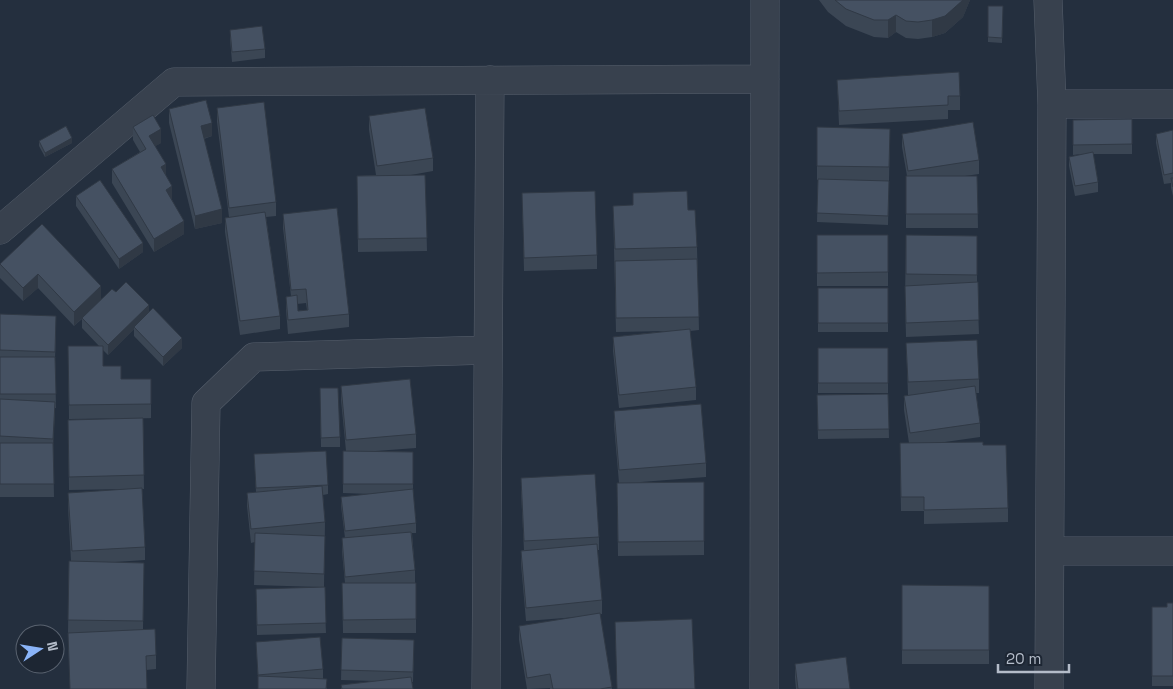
<svg xmlns="http://www.w3.org/2000/svg" width="1173" height="689" viewBox="0 0 1173 689" font-family="'Space Grotesk',sans-serif">
	<style>
		.lines { fill: none; stroke-linecap: round; stroke-linejoin: round }
		.minor-casing { stroke: #565f6c; stroke-width: 29 }
		.minor { stroke: #38414e; stroke-width: 28 }
		.wall { fill: #3b4654; fill-rule: evenodd }
		.shaded-wall { fill: #303945 }
		.building { fill: #455162; stroke: #303945 }
	</style>
	<rect width="100%" height="100%" fill="#242f3e"/>
	<g class="lines">
		<defs>
			<path id="minor" d="M1048,0L1052,104L1049,689
				M1052,104H1173
				M0,230L174,82L765,79
				M1050,551H1173
				M201,689L206,403L254,357L488,350
				M486,689L490,80
				M764,689L765,0"/>
		</defs>
		<use href="#minor" class="minor-casing"/>
		<use href="#minor" class="minor"/>
	</g>
	<path class="wall" d="M819,0H970L963,17L945,33L932,37L918,39L906,38L896,32L888,38L874,37L846,26L828,12Z
		M988,6H1003L1002,43L988,42Z
		M230,30L265,49V58L232,62L230,39Z
		M837,80L960,96V110H948V119L839,125Z
		M217,108L276,202V216L266,217L280,316V329L240,335L225,232V218L229,217L217,122Z
		M169,109L212,136L204,139L222,223L195,229L169,123Z
		M369,116L433,158V171L411,175H425L427,251L358,252L357,176L376,175L369,130Z
		M1132,119V154H1093L1098,182V192L1075,196L1069,166V157L1082,154L1073,155V120Z
		M133,127L161,143L155,146L166,175L172,200L184,234L154,252L112,183V169L140,152L133,140Z
		M817,127L890,129L889,181H870H889L888,225L817,222L818,180H817Z
		M1173,130V196L1171,188V183L1164,184L1156,143V134Z
		M902,134L979,160V174L965,176H977L978,228H906V176H907L902,147Z
		M39,141L72,143L45,157L39,146Z
		M522,193L597,255V269L524,271Z
		M633,193L688,210L697,247L699,330L690,331L696,387V400L619,408L613,351V337L667,331L616,332L613,206L633,205Z
		M76,196L143,252L119,269L76,206Z
		M283,214L349,314V327L288,334L286,310V297L291,296L283,228ZM306,303L307,310L298,311L297,304Z
		M42,224L101,299L116,292L149,312L182,348L163,366L134,336V329L108,355L103,350V366L121,379H151V418L69,419L68,346H99L82,328V319L74,326L38,288L23,301L0,278V264Z
		M817,235H888V286H817Z
		M906,235L977,236V282L979,334L906,337L905,299Z
		M818,288H888V332H818Z
		M0,314L56,330L55,360L56,408H55L53,445L54,497H0Z
		M906,343L979,379V393H976L980,423V437L938,443L983,445L1008,508V522L924,524V511H901L900,457L909,443L904,410V396L908,395Z
		M818,348H888V393H818Z
		M341,386L416,434V448L376,451L413,452V492L416,523V533H412L415,570V583H416V633H343L342,583H345L342,552V538H345L341,506V497L370,494L343,493V451H346L341,400Z
		M320,388L340,437V447H321Z
		M888,394L889,438L818,439L817,395Z
		M614,411L706,463V477L641,482H704V555L618,556L617,483H619L614,425Z
		M143,418L144,489H142L145,547V560L115,562L144,563L143,629L156,655V669L146,670L147,689H70L68,633L69,561H71L68,507V493L129,489L69,490L68,420Z
		M254,454L328,485V494L323,495L325,522L324,587L326,633L257,635L256,599L319,587L254,585L255,542L251,543L247,506V493L256,492Z
		M521,478L599,537V550H597L602,600V614H600L612,689H550V688L527,689L519,640V626L577,617L526,621L521,564V551L524,550L521,492Z
		M902,585L989,586V664H902Z
		M1173,603V686H1152V607H1167Z
		M342,638L414,640L413,682H412L413,689H341V685L376,681L341,680Z
		M256,642L323,669V679L327,689L258,678Z
		M795,664L850,689H796L795,678Z"/>
	<path class="shaded-wall" d="M963,0H970L963,17L945,33L932,37V20Z
		M896,15V32L888,38V20Z
		M212,123V136L201,139V126Z
		M161,129V143L149,150V136Z
		M72,138V143L45,157V153Z
		M166,164V178L161,167Z
		M172,186V200L166,204V190Z
		M222,209V223L195,229V216Z
		M184,221V234L154,252V239Z
		M143,243V252L119,269V259Z
		M38,274V288L23,301V288Z
		M101,286V300L74,326V312Z
		M149,305V314L134,327V329L108,355V345Z
		M182,338V348L163,366V357Z
		M55,402V416L53,453V439Z"/>
	<path class="building" d="M835,0H963L945,16L932,20L918,22L906,21L896,15L888,20H874L846,9Z
		M988,6H1003L1002,38L988,37Z
		M262,26L265,49L232,52L230,30Z
		M959,72L960,96H948V105L839,111L837,80Z
		M206,100L212,123L201,126L222,209L195,216L169,109Z
		M264,102L276,202L229,208L217,108Z
		M425,108L433,158L377,166L369,116Z
		M153,115L161,129L149,136L166,164L161,167L172,186L166,190L184,221L154,239L112,169L146,149L133,127Z
		M1132,119V144L1073,145V120Z
		M973,122L979,160L908,171L902,134Z
		M66,126L72,138L45,153L39,141Z
		M817,127L890,129L889,167L817,166Z
		M1173,130V173L1164,175L1156,134Z
		M1093,152L1098,182L1075,186L1069,157Z
		M425,175L427,238L358,239L357,176Z
		M906,176H977L978,214H906Z
		M1171,178H1173V187Z
		M818,179L889,181L888,216L817,213Z
		M100,180L143,243L119,259L76,196Z
		M595,191L597,255L524,258L522,193Z
		M687,191L688,210H695L697,247L615,249L613,206L633,205V193Z
		M337,208L349,314L288,320L286,297L297,295L298,311L308,310L306,289L291,290L283,214Z
		M265,212L280,316L240,321L225,218Z
		M42,224L101,286L74,312L38,274L23,288L0,264Z
		M817,235H888V272L817,273Z
		M906,235L977,236V275L906,274Z
		M697,259L699,317L616,318L615,261Z
		M126,282L149,305L108,345L82,318L112,289L116,292Z
		M978,282L979,320L906,323L905,286Z
		M818,288H888V323H818Z
		M153,308L182,338L163,357L134,327Z
		M0,314L56,316L55,352L0,350Z
		M690,329L696,387L619,395L613,337Z
		M977,340L979,379L908,382L906,343Z
		M68,346H103V366H121V379H151V404L69,405Z
		M818,348H888V383H818Z
		M0,357H55L56,394H0Z
		M410,379L416,434L346,440L341,386Z
		M975,386L980,423L910,433L904,396Z
		M320,388H338L340,437L321,438Z
		M888,394L889,429L818,430L817,395Z
		M0,399L55,402L53,439L0,436Z
		M701,404L706,463L619,470L614,411Z
		M143,418L144,475L69,477L68,420Z
		M983,442V445H1006L1008,508L924,510V497H901L900,443Z
		M0,443H53L54,484H0Z
		M326,451L328,485L256,488L254,454Z
		M343,451L413,452V484H343Z
		M595,474L599,537L524,541L521,478Z
		M704,482V541L618,542L617,483Z
		M322,486L325,522L251,529L247,493Z
		M142,488L145,547L72,551L68,493Z
		M413,489L416,523L345,531L341,497Z
		M411,532L415,570L345,577L342,538Z
		M255,533L325,536L324,574L254,571Z
		M597,544L602,600L526,608L521,551Z
		M69,561L144,563L143,621L68,620Z
		M342,583H416V619L343,620Z
		M902,585L989,586V650H902Z
		M325,587L326,623L257,625L256,589Z
		M1167,603H1173V676H1152V607H1167Z
		M600,613L612,687L600,689H553L550,674L527,678L519,626Z
		M692,619L695,689H617L615,622Z
		M155,629L156,655L146,656L147,689H70L68,633Z
		M320,637L323,669L258,675L256,642Z
		M342,638L414,640L413,672L341,670Z
		M846,657L850,689H798L795,664Z
		M258,676L327,679L326,689H258Z
		M411,677L413,689H342L341,685Z"/>
	<g transform="translate(40 649) rotate(78)"><circle r="24" fill="#1d2633" stroke="#59626f"/>
	<path d="M0-4L9 19L0 12L-9 19Z" fill="#8ab4f8"/>
	<text y="-8" font-size="14" font-weight="bold" text-anchor="middle" fill="#b4bcc9">N</text>
	</g>
	<path d="M998 664v8h71v-8" fill="none" stroke="#b4bcc9" stroke-width="2.5"/>
	<text x="1006" y="664" font-size="15" fill="#b4bcc9" stroke="#1d2633" stroke-width="4" paint-order="stroke">20 m</text>
</svg>
